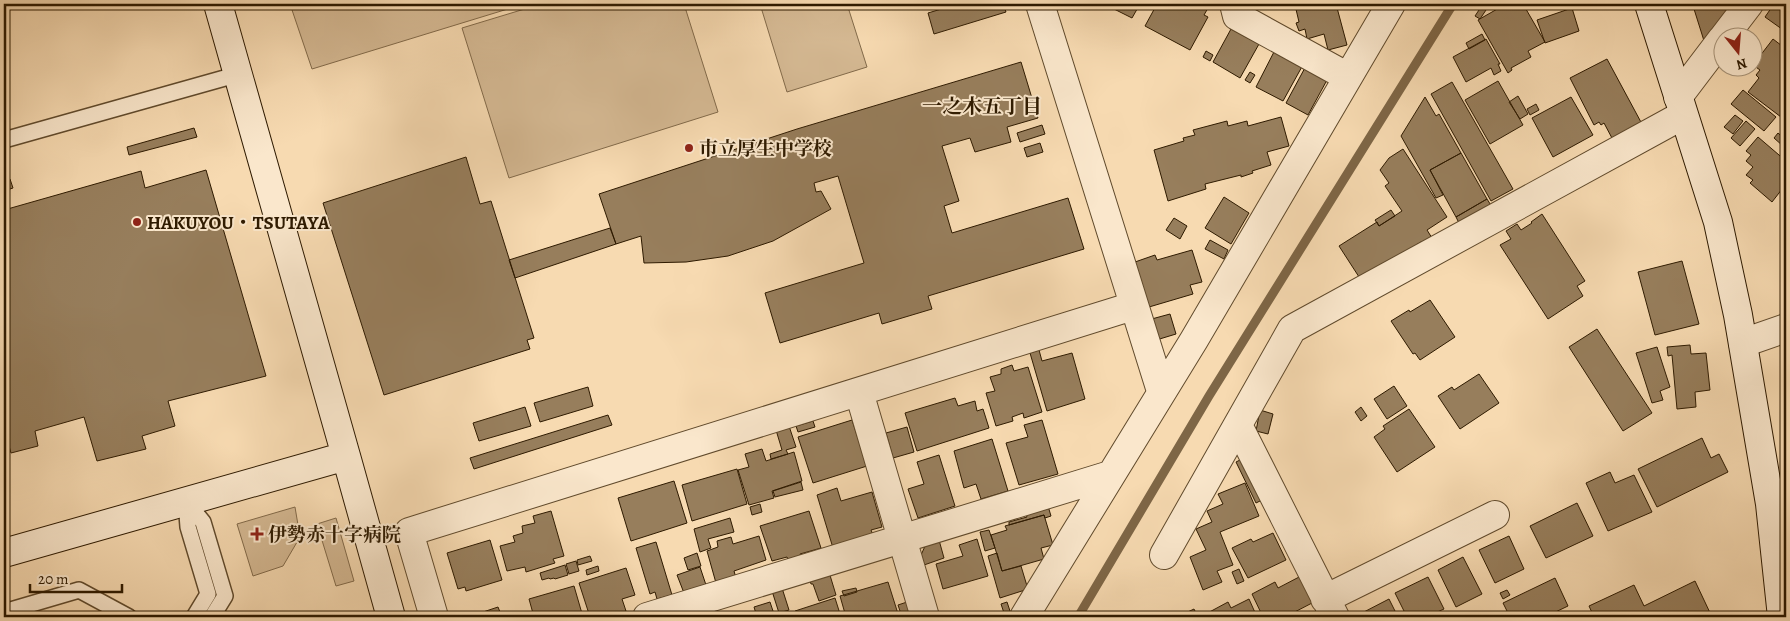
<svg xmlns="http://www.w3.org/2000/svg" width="1790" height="621" viewBox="0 0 1790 621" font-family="Alegreya,'Noto Serif JP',serif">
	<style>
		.green { fill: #d5b993; stroke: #826a4a }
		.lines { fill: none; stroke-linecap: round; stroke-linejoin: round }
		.stream { stroke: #7e6646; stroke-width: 9 }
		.building { fill: #977e5c; stroke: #2e1a00 }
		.lane-casing { stroke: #604a2c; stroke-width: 18 }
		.street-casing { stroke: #604a2c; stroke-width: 30 }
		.secondary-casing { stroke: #2e1a00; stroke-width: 30 }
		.lane { stroke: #fae7cc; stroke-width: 15 }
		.street { stroke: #fae7cc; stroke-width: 28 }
		.secondary { stroke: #fae7cc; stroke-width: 28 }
		.poi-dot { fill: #8f2418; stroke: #fae7cc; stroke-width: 2 }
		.labels { text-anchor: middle; stroke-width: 4; stroke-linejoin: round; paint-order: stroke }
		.poi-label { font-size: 19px; font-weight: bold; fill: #2e1a00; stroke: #fae7cc; text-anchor: start }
		.neighbourhood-label { font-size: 20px; font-weight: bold; fill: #2e1a00; stroke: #fae7cc }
	</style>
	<rect width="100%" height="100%" fill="#f7dab1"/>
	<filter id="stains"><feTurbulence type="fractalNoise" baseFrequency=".004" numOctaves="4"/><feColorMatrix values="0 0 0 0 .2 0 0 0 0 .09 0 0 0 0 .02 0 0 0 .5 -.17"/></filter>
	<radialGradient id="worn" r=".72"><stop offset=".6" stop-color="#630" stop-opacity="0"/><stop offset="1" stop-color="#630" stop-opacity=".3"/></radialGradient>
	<path class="green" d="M290,4H524L312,69Z
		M541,4H684L718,112L509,178L462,28Z
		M760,4H847L867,67L787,92Z
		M295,507L300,537L283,566L253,576L237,524Z
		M336,518L354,581L336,586L317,524Z"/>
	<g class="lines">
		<path class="stream" d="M1078,617L1209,396L1453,4"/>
	</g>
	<path class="building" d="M958,4H1003L1006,12L934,34L928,13Z
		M1104,4H1140L1132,18Z
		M1157,4H1200L1208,8L1204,15L1208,17L1190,50L1145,26Z
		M1299,4H1336L1347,45L1328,50L1324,34L1307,39L1305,29L1299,31L1296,23L1299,22L1295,5Z
		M1506,4H1514L1517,8L1523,4L1545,42L1528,51L1531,57L1511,68L1512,70L1508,73L1478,20Z
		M1697,4H1723L1731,10L1705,44L1694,9Z
		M1774,4H1786V32L1765,17Z
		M1481,7L1486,10L1480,19L1475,16Z
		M1572,8L1579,31L1545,43L1537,20Z
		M1231,29L1259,44L1240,78L1213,62Z
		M1482,34L1485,40L1469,49L1466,43Z
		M1486,39L1500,64H1498L1501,71L1494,75L1491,68L1466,82L1453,57Z
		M1773,39L1786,49V111L1781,117L1748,92L1759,78L1756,75L1760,70L1753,65Z
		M1276,48L1304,63L1283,101L1256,87Z
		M1206,51L1213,55L1210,61L1203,57Z
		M1607,59L1642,124L1613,140L1604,123L1601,125L1599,122L1594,125L1570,78Z
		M1021,62L1038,118L1007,127L1011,142L975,152L970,138L942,146L959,201L944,206L952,233L1068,198L1084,249L928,296L932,309L882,324L879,313L780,343L765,293L864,263L838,176L814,183L816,192L821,191L831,209L773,241L728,256L686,262L644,263L641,236L616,244L599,194L797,129Z
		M1307,64L1327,80L1308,115L1286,103Z
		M1250,72L1255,75L1250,83L1245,80Z
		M1498,81L1523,125L1490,144L1465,100Z
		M1452,82L1513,189L1491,201L1431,94Z
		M1743,90L1776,117L1764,131L1731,104Z
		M1518,96L1528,114L1520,119L1509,102Z
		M1425,97L1436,116L1439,114L1461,153L1430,170L1443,195L1436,198L1401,136Z
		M1571,97L1593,135L1553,157L1532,118Z
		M1536,104L1539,110L1530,115L1527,109Z
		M1735,115L1743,121L1733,134L1724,127Z
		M1281,117L1289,146L1267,152L1271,165L1252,171L1253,173L1241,177V175L1205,184L1206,189L1168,201L1154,150L1184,141L1183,138L1195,135L1193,130L1227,121L1228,126L1247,121L1248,126Z
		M1746,121L1755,129L1740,146L1731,138Z
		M1042,125L1045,134L1020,142L1017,133Z
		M194,128L197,137L129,155L127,147Z
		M1778,133L1786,140V142L1783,146L1774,138Z
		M1758,137L1786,161V184L1772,202L1750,183L1753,180L1746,175L1753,167L1746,161L1751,155L1746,151Z
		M1040,143L1043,152L1027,157L1024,148Z
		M1403,149L1447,217L1427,230L1432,238L1422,244L1421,242L1416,245L1418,248L1361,280L1339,246L1377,222L1379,226L1402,211L1385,186L1389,183L1380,170L1389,158Z
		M1461,153L1487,199L1456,217L1430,170Z
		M466,157L480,204L491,201L534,338L527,340L530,349L384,395L323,203Z
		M206,170L266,376L168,401L175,426L142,436L146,449L97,461L84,417L35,431L38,446L11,453L7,439L4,440V210L141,171L145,188Z
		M10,179L13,188L4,191V181Z
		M1224,197L1249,213L1231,244L1205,228Z
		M1487,199L1492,207L1460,225L1456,217Z
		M1391,210L1395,216L1379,226L1375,220Z
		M1542,214L1585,281L1577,286L1583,296L1548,319L1500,245L1511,239L1506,231L1517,224L1521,230L1532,223L1531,222Z
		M1174,218L1187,226L1180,239L1166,230Z
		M610,228L616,244L515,278L509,260Z
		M1210,240L1228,250L1224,259L1205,249Z
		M1192,250L1202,282L1190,285L1193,294L1149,307L1135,262L1155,255L1157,260Z
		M1682,261L1699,324L1655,335L1638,272Z
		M1430,300L1455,337L1420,360L1415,353L1413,354L1391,321L1409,310L1410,312Z
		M1170,314L1176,334L1153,341L1148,320Z
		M1597,329L1652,413L1623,431L1569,347Z
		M1690,345L1691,354L1706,353L1710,390L1695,392L1696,407L1677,409L1672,355L1668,356L1667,347Z
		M1657,347L1670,387L1660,391L1663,400L1652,403L1636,353Z
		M1039,350L1042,361L1072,353L1085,399L1047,411L1030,353Z
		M1012,365L1014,371L1028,367L1042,412L1024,418L1023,413L1012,417L1013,421L996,426L986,393L995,391L990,377L1001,374V369Z
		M1479,374L1499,403L1460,429L1438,396L1452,387L1454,390Z
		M1394,386L1407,406L1387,419L1374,399Z
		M588,387L593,406L540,422L534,403Z
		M955,398L958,406L975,401L977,411L983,409L989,428L917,451L905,413Z
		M525,407L531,426L479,441L473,423Z
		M1361,407L1367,416L1361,421L1355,412Z
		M1409,409L1435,447L1397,472L1374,437L1385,429L1383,426Z
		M1260,410L1273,414L1268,434L1256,431Z
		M608,415L612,425L474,469L470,458Z
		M852,420L867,466L813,483L798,437Z
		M1042,420L1058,474L1019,485L1006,443L1028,437L1024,425Z
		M813,421L815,427L798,432L796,426Z
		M789,426L796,447L786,450L788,454L771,459L770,454L782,450L776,430Z
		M907,427L914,452L893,458L886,433Z
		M1702,438L1711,458L1719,454L1728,472L1657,507L1638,469Z
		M992,439L1008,491L981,499L976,484L964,488L954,451Z
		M762,449L766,461L794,452L802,481L772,491L774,498L749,505L738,470L749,467L745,454Z
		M939,455L955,506L918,518L908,489L924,484L917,462Z
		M1246,457L1266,498L1256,503L1236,462Z
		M737,469L747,504L692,521L682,485Z
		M1610,472L1615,483L1634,475L1652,512L1608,531L1586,483Z
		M674,481L687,523L631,541L618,498Z
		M801,482L803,490L775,497L773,491Z
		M1245,483L1259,516L1220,532L1233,565L1217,571L1222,582L1203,590L1190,557L1206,550L1196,529L1212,522L1207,511L1223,504L1218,494Z
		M837,488L841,501L872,492L882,527L871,530L873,535L833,548L817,495Z
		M1577,503L1593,536L1546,558L1530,526Z
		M760,504L762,512L752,515L750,507Z
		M1048,506L1051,516L1045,518L1044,515L1009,525V522L1027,517L1025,512Z
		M551,511L564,556L553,559L555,563L526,572L525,567L507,571L500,546L515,542L513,536L523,533L522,526L535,523L533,516Z
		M809,511L821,548L800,554L801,558L789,562L787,557L772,561L760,526Z
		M1044,515L1053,545L1041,548L1044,559L1002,571L991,535L1007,530L1005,526Z
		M730,518L734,532L708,539L711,548L700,552L694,529Z
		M989,530L995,548L985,551L980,532Z
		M1273,533L1286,560L1248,578L1232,548L1251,539L1253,542Z
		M759,536L766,560L734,571L736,578L716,583L707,551L718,547L717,541L731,537L733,544Z
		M1509,536L1524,569L1495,583L1479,550Z
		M977,539L988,576L943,589L936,564L963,556L959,545Z
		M490,540L502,580L466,591L465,587L458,589L447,553Z
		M939,540L944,558L924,565L921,555L926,544Z
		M656,542L672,595L657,599L655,592L650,594L636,548Z
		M697,553L701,566L688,570L684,558Z
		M997,553L1002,571L1021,566L1027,586L1025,590L1000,598L988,556Z
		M590,556L592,561L578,565L577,560Z
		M1463,557L1482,594L1456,607L1438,570Z
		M576,561L579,571L569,574L566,564Z
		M565,565L568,575L555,579L554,578L550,579L549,578L542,580L540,573Z
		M598,566L599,571L587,575L586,570Z
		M700,567L706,585L684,593L677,575Z
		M626,568L635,595L622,599L626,611L607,617H590L579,583Z
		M1239,569L1244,581L1237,584L1232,572Z
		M829,572L836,595L819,601L813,584H811L809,578Z
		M1301,576L1314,602L1285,617H1263L1252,594L1275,582L1278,588Z
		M1428,577L1444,609L1426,617H1407L1395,593Z
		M1555,578L1568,606L1545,617H1510L1503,603Z
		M1695,581L1712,617H1594L1589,606L1634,585L1644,606Z
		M888,582L899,617H846L840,596Z
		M574,586L583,617H534L529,599Z
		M782,588L789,610L779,613L772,591Z
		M856,588L857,592L844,596L842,591Z
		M1507,590L1510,595L1503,599L1500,593Z
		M835,598L841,617H797L795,611Z
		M1249,599L1257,617H1203L1202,616L1228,602L1231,608Z
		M1389,599L1398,617H1362L1360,614Z
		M770,602L775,617H757L754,607Z
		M907,602L911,615L902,617L898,605Z
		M1007,602L1011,614L1005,616L1001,604Z
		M498,607L502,617H485L483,612Z
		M1194,609L1198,617H1177Z"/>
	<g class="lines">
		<defs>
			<path id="lane" d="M4,140L239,74
				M186,501L203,522L225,596L212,617
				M186,501L188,527L208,594L194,617
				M4,612L79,590L129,617"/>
			<path id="street" d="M1040,4L1161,391
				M1234,4L1237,16L1348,77
				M1723,38L1749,4
				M1678,97L1722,39
				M1743,343L1786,328
				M859,392L925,617
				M1238,425L1335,617
				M1164,555L1292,329L1683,115
				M1325,599L1495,515
				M434,617L409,532L1133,306
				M647,617L1110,475
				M1024,617L1194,340L1391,4"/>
			<path id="secondary" d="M1649,4L1718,222L1738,315L1770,504L1782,617
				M346,456L391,617
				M4,553L346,456L218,4"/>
		</defs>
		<use href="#lane" class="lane-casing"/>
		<use href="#street" class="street-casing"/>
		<use href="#secondary" class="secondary-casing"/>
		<use href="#lane" class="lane"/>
		<use href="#street" class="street"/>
		<use href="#secondary" class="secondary"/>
	</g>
	<g class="poi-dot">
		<circle cx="689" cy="148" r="5"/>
		<circle cx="137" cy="222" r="5"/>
		<path d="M254.5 526.5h5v5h5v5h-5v5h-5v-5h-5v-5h5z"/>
	</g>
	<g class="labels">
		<g class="poi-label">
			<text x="699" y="155">市立厚生中学校</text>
			<text x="147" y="229">HAKUYOU・TSUTAYA</text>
			<text x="268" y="541">伊勢赤十字病院</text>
		</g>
		<g class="neighbourhood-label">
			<text x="982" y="113">一之木五丁目</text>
		</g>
	</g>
	<rect width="1790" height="621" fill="none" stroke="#f7dab1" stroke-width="20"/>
	<rect x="5" y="5" width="1780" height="611" fill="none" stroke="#2e1a00" stroke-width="2.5"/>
	<rect x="10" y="10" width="1770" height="601" fill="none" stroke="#2e1a00"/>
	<g transform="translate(1738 52) rotate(163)"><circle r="24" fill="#fae7cc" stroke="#a8957a"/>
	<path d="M0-4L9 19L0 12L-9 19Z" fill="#8f2418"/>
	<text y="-8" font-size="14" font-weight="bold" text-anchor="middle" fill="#2e1a00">N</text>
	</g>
	<path d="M30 584v8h92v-8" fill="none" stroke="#2e1a00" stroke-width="2.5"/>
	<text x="38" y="584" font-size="15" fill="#2e1a00" stroke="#fae7cc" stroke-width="4" paint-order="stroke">20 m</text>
	<rect width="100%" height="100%" filter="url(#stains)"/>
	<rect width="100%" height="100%" fill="url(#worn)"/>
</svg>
